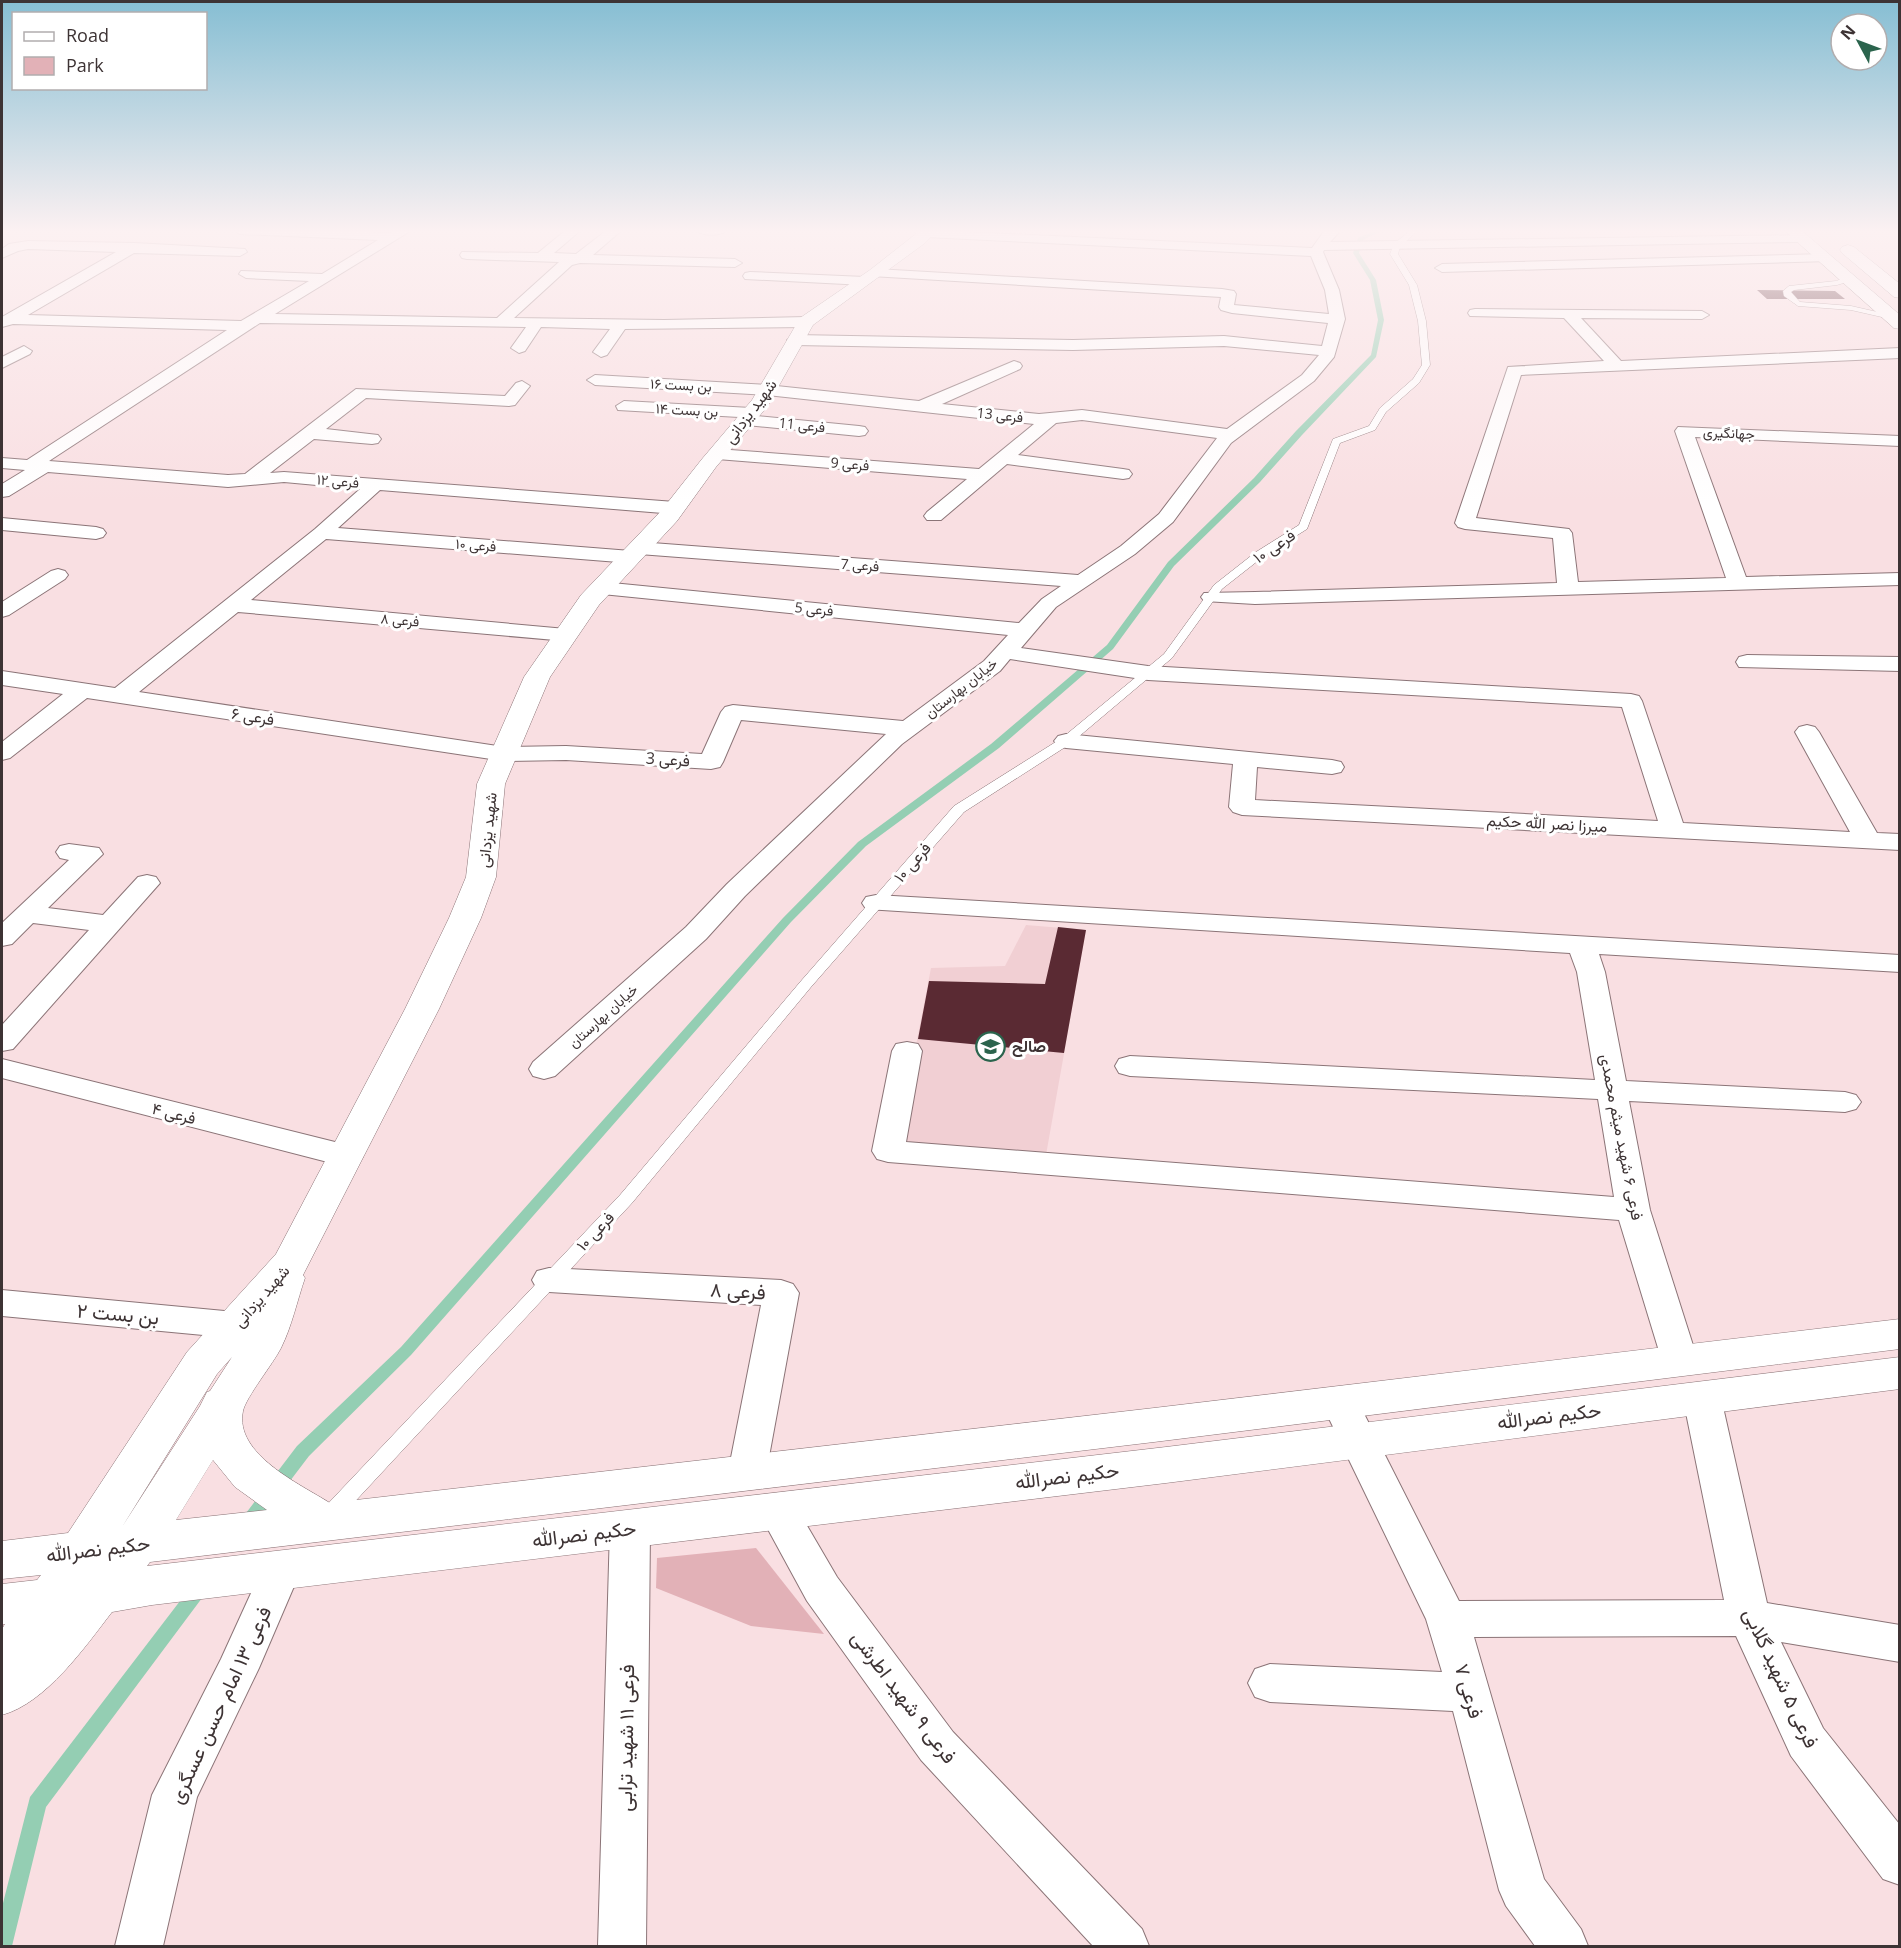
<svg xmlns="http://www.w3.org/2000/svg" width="1901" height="1948" viewBox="0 0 1901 1948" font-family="'Open Sans',Vazirmatn,sans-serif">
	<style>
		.built { fill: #f1cfd3 }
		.green { fill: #e2b1b7 }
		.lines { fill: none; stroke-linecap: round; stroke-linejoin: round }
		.stream { fill: #94ceb3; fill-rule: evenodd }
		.building { fill: #5a2a33 }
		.lane-casing { stroke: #8b7477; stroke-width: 1 }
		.street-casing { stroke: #8b7477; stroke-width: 2 }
		.secondary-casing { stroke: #8b7477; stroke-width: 1 }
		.primary-casing { stroke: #8b7477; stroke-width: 1 }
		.lane { fill: #fff; fill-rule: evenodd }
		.street { fill: #fff; fill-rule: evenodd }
		.secondary { fill: #fff; fill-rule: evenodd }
		.primary { fill: #fff; fill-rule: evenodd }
		.labels { text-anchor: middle; stroke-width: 6; stroke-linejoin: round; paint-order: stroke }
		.far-street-label { font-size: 14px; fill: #3d3334; stroke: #fff }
		.street-label { font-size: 16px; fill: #3d3334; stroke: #fff }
		.poi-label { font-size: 16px; font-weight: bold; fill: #3d3334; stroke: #fff; text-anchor: start }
		.near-street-label { font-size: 20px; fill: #3d3334; stroke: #fff }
	</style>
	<rect width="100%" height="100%" fill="#f9dfe2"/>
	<path class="built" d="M1026,925L1086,930L1046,1155L897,1143L931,968L1005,966Z"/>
	<path class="green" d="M756,1548L824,1634L751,1626L656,1588L657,1558Z"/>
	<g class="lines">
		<path class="stream" d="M1376,230H1383L1363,240L1359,253L1376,280L1384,320L1376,357L1302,435L1260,482L1174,566L1113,649L999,748L866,846L791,922L411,1355L309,1456L255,1527L249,1529L243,1527L241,1522L243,1517L297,1446L401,1347L783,918L858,842L991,744L1107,645L1168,562L1254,478L1296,431L1371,355L1378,320L1370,280L1353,253L1358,238Z
			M199,1582L205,1584L208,1589L205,1594L46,1807L12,1946H2V1907L30,1797L193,1584Z"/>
	</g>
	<path class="building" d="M1757,290L1835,291L1845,299H1767Z
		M1058,927L1086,930L1064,1053L918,1039L929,981L1045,984Z"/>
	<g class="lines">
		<defs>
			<path id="lane" d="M1411,230H1418L1400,247L1398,254L1417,285L1426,321L1430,365L1419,383L1386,412L1375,430L1340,443L1307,529L1264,556L1222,589L1172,658L1070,744L964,812L811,987L632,1203L336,1522L329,1525L322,1522L319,1516L322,1510L620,1195L801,981L954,806L1062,738L1164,654L1214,585L1256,552L1299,525L1333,439L1369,426L1380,408L1413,379L1422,365L1418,321L1409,285L1390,254L1394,244Z
				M1847,277H1850V281L1837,285L1794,290L1791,292L1800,302L1851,306L1895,316V320L1851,310L1798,306L1784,296L1783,291L1789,286L1836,281Z"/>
			<path id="street" d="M233,230H324L391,233L396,230H412L275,314L497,318L559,262L467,259L462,258L460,255L462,252L538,253L566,230H581L554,253L576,254L607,230H622L593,255L735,259L742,263L735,267L580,263L572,265L514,318L664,320L806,317L814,322L806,327L625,329L607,355L601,357L593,352L610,329L541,327L525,351L519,353L511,348L526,327L260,323L49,461L228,475L245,474L356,389L505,396L516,383L522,381L530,386L515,405L509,406L366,398L326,429L378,435L381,439L378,443L372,444L314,439L270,473L284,472L675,502L682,504L684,508L682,512L675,514L380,490L338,528L631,551L629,548L632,544L639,542L1078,575L1121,546L1159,514L1217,438L1082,420L1056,423L1018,455L1123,469L1129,470L1132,474L1129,478L1123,479L1007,464L941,520H927L924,516L927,512L967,479L717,459L711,458L708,454L711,450L717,449L979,469L1034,424L767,395L595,385L587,380L595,375L767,385L919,401L1014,361L1020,363L1022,366L1020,369L942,404L1039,414L1082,410L1227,429L1302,375L1319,355L1224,346L1073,350L795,345L787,340L795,335L1073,340L1224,336L1322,346L1328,323L1232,313L1221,310L1219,307L1221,297L871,276L869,273L876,269L1222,289L1234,291L1236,294L1234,305L1329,314L1325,290L1311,256L926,237L919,233L923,230L1312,248L1325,230H1341L1330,242L1805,235L1807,238L1800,242L1324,250L1323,252L1339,290L1345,319L1334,357L1314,381L1231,443L1173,522L1135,554L1056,607L1021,648L1148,666L1631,694L1639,696L1642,701L1683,823L1850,832L1795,732L1799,727L1807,725L1815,727L1819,732L1877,833L1900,834V850L1242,815L1233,812L1229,807L1233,764L1066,748L1058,746L1054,741L1058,736L1066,734L1332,760L1341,762L1344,767L1341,772L1332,774L1257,767L1255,800L1658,821L1622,707L1148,680L1010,659L1000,671L902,744L745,896L706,939L555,1076L544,1079L533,1076L529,1069L533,1062L686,927L727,884L886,734L741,720L723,762L720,767L711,769L566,760L504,761L87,698L10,758L2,760V742L63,694L2,685V671L115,688L315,529L360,489L284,482L228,487L48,472L9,496L2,497V484L25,470L2,468V458L27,460L227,330L13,324L2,327V317L116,252L28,249L18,251L2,258V249L9,244L28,241L134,243L245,249L247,252L240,256L134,253L28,315L241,321L309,281L246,278L239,274L241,271L322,274L378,240L240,234ZM326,539L631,563L638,561L641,557L639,554L1061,586L1042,599L1019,623L602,582L595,584L592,588L595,592L602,594L1008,635L984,661L903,721L733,705L725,707L721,712L702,754L566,746L504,747L139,692L238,612L566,641L574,640L577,635L574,630L566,629L251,600Z
				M695,230H728C721,236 702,236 695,230Z
				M1824,254L1829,255L1831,258L1829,261L1442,272L1435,268L1442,264Z
				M750,272L865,277L872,281L865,285L745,279L743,276L745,273Z
				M1475,309L1702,311L1709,315L1702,319L1581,318L1621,361L1900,348V358L1521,375L1476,518L1569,529L1572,533L1578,582L1726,578L1675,431L1678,427L1900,436V446L1695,437L1746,577L1900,573V585L1255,604L1204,601L1201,597L1204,593L1255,592L1557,583L1553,538L1465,529L1458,527L1455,523L1508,367L1604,361L1564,318L1470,316L1468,313L1470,310Z
				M24,346L32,351L30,354L2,368V357Z
				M624,401L751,408L757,409L759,413L757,416L859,426L865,427L868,431L865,435L859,436L746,425L740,424L737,420L739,417L618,410L616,406Z
				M2,518L96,527L103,529L106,533L103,537L96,539L2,530Z
				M58,569L65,571L68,575L65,579L9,615L2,617V602L51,571Z
				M1747,655L1900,657V671L1739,667L1736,662L1739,657Z
				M69,844L99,848L103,854L48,908L103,915L138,877L147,875L156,877L160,883L13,1049L2,1051V1025L89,930L33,923L12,944L2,946V923L69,860L60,858L56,852L60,846Z
				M876,895L1900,955V972L1599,954L1605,972L1626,1081L1845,1092L1856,1095L1861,1102L1856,1109L1845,1112L1629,1101L1650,1210L1698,1361L1693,1371L1680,1375L1667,1371L1662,1361L1619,1220L888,1162L877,1159L872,1151L892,1051L896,1044L907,1042L918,1044L922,1051L906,1142L1614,1197L1598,1099L1130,1076L1119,1073L1115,1066L1119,1059L1130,1056L1595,1080L1577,972L1570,953L866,909L862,903L866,897Z
				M2,1059L347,1145L358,1148L363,1156L358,1164L347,1167L2,1078Z
				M549,1268L781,1280L793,1284L799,1293L766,1473L761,1484L747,1488L733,1484L728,1473L761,1305L549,1292L537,1289L532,1280L537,1271Z
				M2,1290L235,1312L248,1316L253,1325L248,1334L235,1338L2,1316Z
				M1702,1384L1715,1388L1721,1398L1767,1603L1900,1625V1662L1781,1642L1823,1728L1900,1825V1885L1883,1879L1791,1756L1736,1636L1474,1637L1544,1879L1581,1929L1588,1946H1535L1506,1906L1499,1890L1453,1711L1270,1702L1255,1697L1248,1683L1255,1669L1270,1664L1442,1672L1426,1619L1321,1402L1327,1392L1340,1388L1353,1392L1459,1601L1724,1600L1683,1398L1689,1388Z
				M778,1495L792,1500L837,1577L953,1732L1142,1929L1149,1946H1093L921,1760L807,1601L764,1522L758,1511L764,1500Z
				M630,1513L644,1517L650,1529L646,1946H598L610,1529L616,1517Z
				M281,1553L295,1558L301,1570L259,1668L197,1797L163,1946H115L152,1795L221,1659L267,1558Z"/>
			<path id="secondary" d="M921,230H937L925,243L813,325L767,407L716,467L677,521L599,605L550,677L505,784L496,877L481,918L439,1009L303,1275L305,1278C297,1301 292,1326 281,1348C273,1364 246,1397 243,1411C234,1454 300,1484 330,1503L1154,1408L1900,1319V1349L1154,1442L150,1562L147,1566L1166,1447L1900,1357V1389L1166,1483L152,1605L112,1612C85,1647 46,1703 2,1715V1629L5,1624H2V1584L37,1580L41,1575L2,1579V1541L68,1533L187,1352L276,1254L405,1009L449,918L466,877L477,784L524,677L581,595L661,511L702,459L752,400L800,318L870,270ZM232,1357L210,1391L207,1392L200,1406L122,1527L217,1374ZM213,1460L235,1487L267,1510L176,1520Z"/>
			<path id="primary" d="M1784,230H1801L1900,315V329L1894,328Z
				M1848,245L1854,247L1900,284V298L1894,297L1842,253L1840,250L1842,247Z"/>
		</defs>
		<use href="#lane" class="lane-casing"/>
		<use href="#street" class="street-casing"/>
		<use href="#secondary" class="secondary-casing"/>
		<use href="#primary" class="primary-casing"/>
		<use href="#lane" class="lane"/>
		<use href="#street" class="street"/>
		<use href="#secondary" class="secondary"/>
		<use href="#primary" class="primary"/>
	</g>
	<linearGradient id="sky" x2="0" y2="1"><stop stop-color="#86bed3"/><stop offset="0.46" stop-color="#fcf1f2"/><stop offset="1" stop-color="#fcf1f2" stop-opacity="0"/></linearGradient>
	<rect width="1901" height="503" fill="url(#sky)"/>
	<defs>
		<symbol id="school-ring" viewBox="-11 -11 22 22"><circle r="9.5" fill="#fff" stroke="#2b644d" stroke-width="1.5"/><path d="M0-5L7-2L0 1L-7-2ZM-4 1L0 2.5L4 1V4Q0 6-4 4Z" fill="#2b644d"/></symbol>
	</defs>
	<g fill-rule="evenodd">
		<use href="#school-ring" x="974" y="1030" width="33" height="33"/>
	</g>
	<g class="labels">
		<g class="far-street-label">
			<text transform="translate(681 385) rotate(3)" y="5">بن بست ۱۶</text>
			<text transform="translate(687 410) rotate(3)" y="5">بن بست ۱۴</text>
			<text transform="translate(1000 415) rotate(6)" y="5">فرعی 13</text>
			<text transform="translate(802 425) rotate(6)" y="5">فرعی 11</text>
			<text transform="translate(1729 433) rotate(3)" y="5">جهانگیری</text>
			<text transform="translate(850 464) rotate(5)" y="5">فرعی 9</text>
			<text transform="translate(338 481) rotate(5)" y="5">فرعی ۱۲</text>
			<text transform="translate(476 545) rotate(4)" y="5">فرعی ۱۰</text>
			<text transform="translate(860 565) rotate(4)" y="5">فرعی 7</text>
			<text transform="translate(814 609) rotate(6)" y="5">فرعی 5</text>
			<text transform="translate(400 620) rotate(5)" y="5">فرعی ۸</text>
			<text transform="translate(961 688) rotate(-38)" y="5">خیابان بهارستان</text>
			<text transform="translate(603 1016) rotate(-42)" y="5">خیابان بهارستان</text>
		</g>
		<g class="street-label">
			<text transform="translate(750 411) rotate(-53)" y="6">شهید یزدانی</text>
			<text transform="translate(1274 546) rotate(-34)" y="6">فرعی ۱۰</text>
			<text transform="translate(253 716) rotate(9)" y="6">فرعی ۶</text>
			<text transform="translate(668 759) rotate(4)" y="6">فرعی 3</text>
			<text transform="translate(1547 823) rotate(3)" y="6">میرزا نصر الله حکیم</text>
			<text transform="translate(487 830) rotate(-84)" y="6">شهید یزدانی</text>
			<text transform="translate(912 862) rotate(-49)" y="6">فرعی ۱۰</text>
			<text transform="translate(174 1113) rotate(14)" y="6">فرعی ۴</text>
			<text transform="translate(1622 1137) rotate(79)" y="6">فرعی ۶ شهید میثم محمدی</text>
			<text transform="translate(595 1231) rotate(-47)" y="6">فرعی ۱۰</text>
			<text transform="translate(261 1296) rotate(-49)" y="6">شهید یزدانی</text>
		</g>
		<g class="poi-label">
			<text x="1012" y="1052">صالح</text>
		</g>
		<g class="near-street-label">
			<text transform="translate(738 1291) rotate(3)" y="7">فرعی ۸</text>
			<text transform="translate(118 1314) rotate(5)" y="7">بن بست ۲</text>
			<text transform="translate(1549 1416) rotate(-7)" y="7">حکیم نصرالله</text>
			<text transform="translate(1067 1476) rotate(-7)" y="7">حکیم نصرالله</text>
			<text transform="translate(584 1534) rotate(-7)" y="7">حکیم نصرالله</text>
			<text transform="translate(98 1549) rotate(-7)" y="7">حکیم نصرالله</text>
			<text transform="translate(1781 1678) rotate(65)" y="7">فرعی ۵ شهید گلابی</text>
			<text transform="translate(1469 1691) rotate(74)" y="7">فرعی ۷</text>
			<text transform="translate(904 1697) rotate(53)" y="7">فرعی ۹ شهید اطرشی</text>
			<text transform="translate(220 1705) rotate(-65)" y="7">فرعی ۱۳ امام حسن عسگری</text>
			<text transform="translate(626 1738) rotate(-89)" y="7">فرعی ۱۱ شهید ترابی</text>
		</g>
	</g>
	<rect width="1901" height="1948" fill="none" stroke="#3d3334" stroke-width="6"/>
	<rect x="12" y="12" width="195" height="78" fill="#ffffff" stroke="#b1adae" stroke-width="1.5"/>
	<rect x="24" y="32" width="30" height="9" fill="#ffffff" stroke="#b1adae" stroke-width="1.5"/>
	<text x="66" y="42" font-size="18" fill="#3d3334">Road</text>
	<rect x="24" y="57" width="30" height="18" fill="#e2b1b7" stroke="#b1adae" stroke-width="1.5"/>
	<text x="66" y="72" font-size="18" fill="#3d3334">Park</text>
	<g transform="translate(1859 42) rotate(311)"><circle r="28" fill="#ffffff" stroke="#b1adae" stroke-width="1.5"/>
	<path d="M0-4.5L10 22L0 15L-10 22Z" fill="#2b644d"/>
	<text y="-9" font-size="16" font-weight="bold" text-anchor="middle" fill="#3d3334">N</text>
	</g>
</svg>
